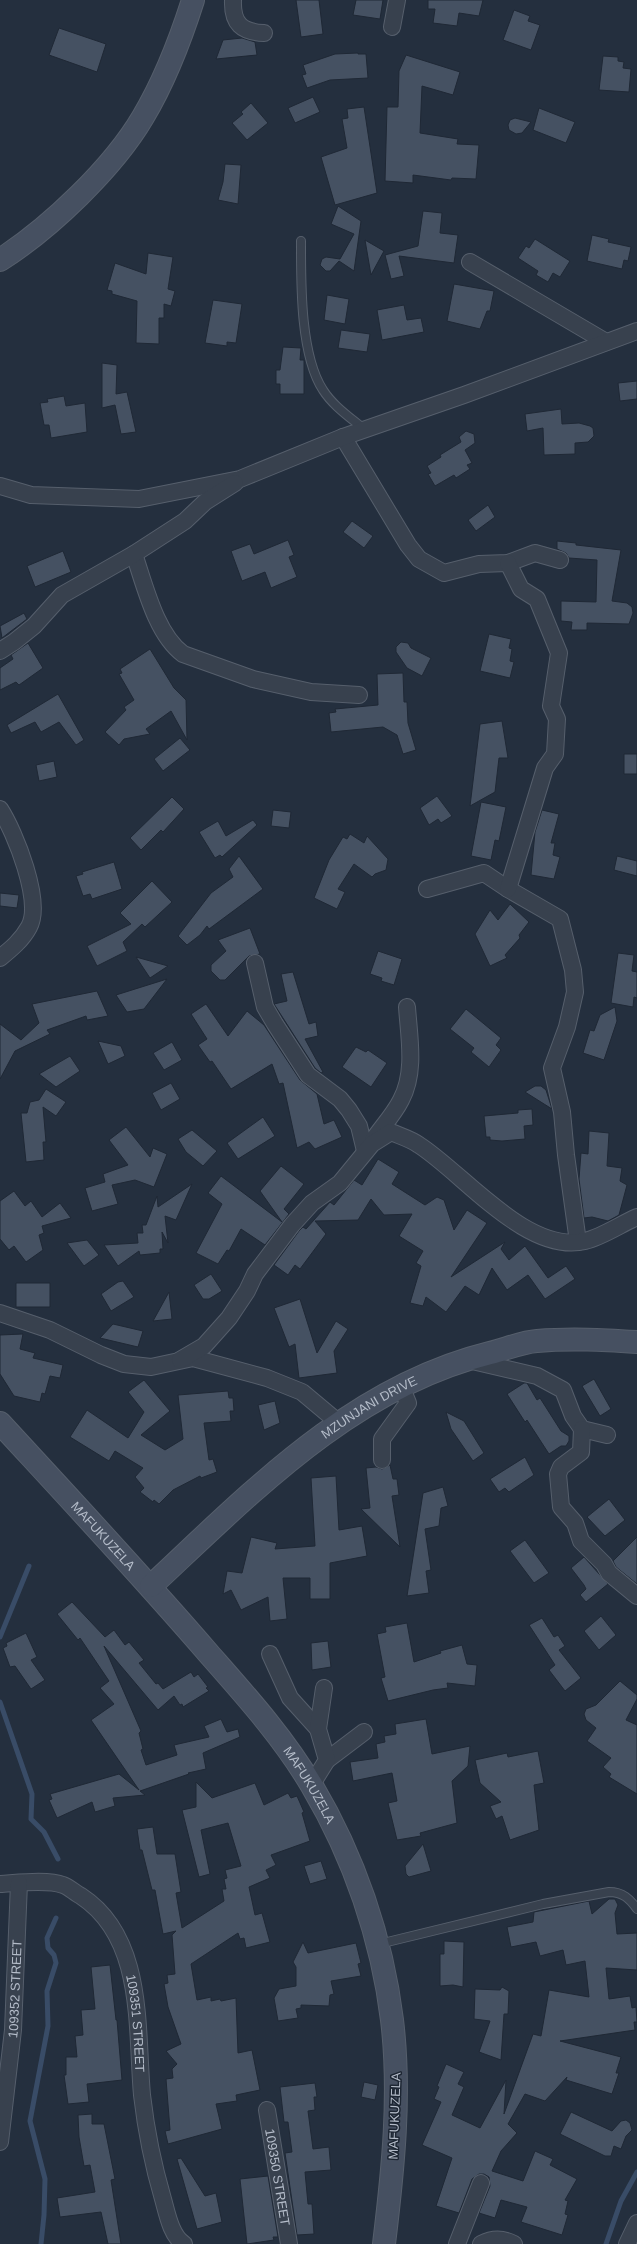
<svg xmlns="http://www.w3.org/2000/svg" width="637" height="2244" viewBox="0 0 637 2244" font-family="Arial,sans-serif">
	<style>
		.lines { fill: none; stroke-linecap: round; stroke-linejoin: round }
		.stream { stroke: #394c67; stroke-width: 5 }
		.building { fill: #455162; stroke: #1f2835 }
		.service-casing { stroke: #565f6c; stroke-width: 10 }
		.minor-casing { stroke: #565f6c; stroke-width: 18 }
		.secondary-casing { stroke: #565f6c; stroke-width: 24 }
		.service { stroke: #38414e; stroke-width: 8 }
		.minor { stroke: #38414e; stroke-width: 16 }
		.secondary { stroke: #465061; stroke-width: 22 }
		.labels { text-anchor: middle; stroke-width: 3; stroke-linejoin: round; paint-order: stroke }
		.street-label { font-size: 13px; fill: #b4bcc9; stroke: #1d2633 }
	</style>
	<rect width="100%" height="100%" fill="#242f3e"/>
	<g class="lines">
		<path class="stream" d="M0,1637L29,1566
			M0,1702L32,1794L31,1819L44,1832L58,1859
			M41,2244L44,2215L45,2179L30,2121L48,2026L47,1991L56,1963L54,1955L48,1948L47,1938L56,1918
			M606,2244L621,2201L637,2172"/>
	</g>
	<path class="building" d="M296,0H319L323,34L301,37Z
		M356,0H383L380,19L353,15Z
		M428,0H483L479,16L459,13L457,26L433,23L435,9H428Z
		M514,10L530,16L528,21L540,25L531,50L503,40Z
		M59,28L106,44L97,72L49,55Z
		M242,38L255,42L257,55L216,59L223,40Z
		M358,53V54H366L368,78L330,80L307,88L302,75L306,74L303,65L335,54Z
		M406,55L460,72L453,95L422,86L420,133L458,139L457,144L479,145L476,179L452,178L451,180L413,175V183L385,181L387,107H398L399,71Z
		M603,56L618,57V61L624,62L623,68L631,69L629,92L599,90Z
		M313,97L320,112L295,123L288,108Z
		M251,103L268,123L247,140L232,123L243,114L241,112Z
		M364,107L377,193L335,205L321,157L347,148L342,119L348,118L347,109Z
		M539,108L575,122L566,143L533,130Z
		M515,118L531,122L522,133L516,134L509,130L508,125L510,120Z
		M225,164L241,165L238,204L218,200L223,182Z
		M338,206L361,221L354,271L339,261L330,271H326L320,265L322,259L326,257L340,259L354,234L331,224Z
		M423,211L442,213L440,233L458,235L454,263L399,256L404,276L391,279L385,255L418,246Z
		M592,235L609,239L608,242L631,247L628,261L624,260L622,269L587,261Z
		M535,239L570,261L560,277L553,273L548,282L536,275L538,271L518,258L526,246L529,248Z
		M365,240L384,251L371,275Z
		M148,253L173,257L168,289L175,291L171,306L164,304V318H159V344L136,343L137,301L112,294V291L107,290L115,263L146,274Z
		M454,284L494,291L490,311H487L480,329L447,321Z
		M327,295L349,299L345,324L324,320Z
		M213,300L242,304L236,343L227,342V346L205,343Z
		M404,305L407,320L421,318L424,332L382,340L377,310Z
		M341,330L370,334L367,352L338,348Z
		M283,347L301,348L300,360H304V394H280V384H276V370H280Z
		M102,363L117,365L116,394L127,392L136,432L121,434L115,405L102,408Z
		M637,381V399L620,401L618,383Z
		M64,396L66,406L85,403L87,432L51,438L49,425H44L40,403L48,402L47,399Z
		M561,409L562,424L579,423L590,426L593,428L594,436L588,442L575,443V454L544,455L543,428L527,431L525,414Z
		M466,431L474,434L475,443L465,450L472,463L467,465L470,469L456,478L454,475L435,486L428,474L431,473L427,466L441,457L440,455L461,442L459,437Z
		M488,505L495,517L476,531L468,520Z
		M352,521L373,536L364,548L343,532Z
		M288,540L294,555L289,557L297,577L271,588L265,572L242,581L231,551L250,544L254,554Z
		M557,541L576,543V545L621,550L612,601L627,603L632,607L633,613L629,624L587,623V630H571L572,622L561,621V601L596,602L597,560L569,558L566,553L557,549Z
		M63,551L71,572L35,587L27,566Z
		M24,613L27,619L2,638L0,626Z
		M489,634L511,639L509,648L512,649L510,661L514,662L510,678L480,671Z
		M401,642L408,643L411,648L431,658L422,676L407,668L396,652V647Z
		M28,643L43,668L19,685L16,682L0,690V668L13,659L11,655Z
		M150,649L174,688L186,700L187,740L171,711L146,729L150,734L124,739L119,745L105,732L126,710L124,707L134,700L119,674L122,673L120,669Z
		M403,673L404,702H407L408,723L416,750L403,754L397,735L383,727L331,732L329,713L336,712L335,709L378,705L377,674Z
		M58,694L84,740L76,745L59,722L41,732L35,722L11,733L7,725Z
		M502,721L508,758H499L495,792L470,806L480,724Z
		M180,738L190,750L163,771L154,759Z
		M624,754H637V774H624Z
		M54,761L57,777L39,781L36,765Z
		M437,796L452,816L441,823L438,819L429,825L420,808Z
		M172,797L184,809L163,832L161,830L141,850L130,838Z
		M481,802L506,807L499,841L495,840L491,860L471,856Z
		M273,810L291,812L289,828L271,826Z
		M542,810L559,814L551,843H555L553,855L560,857L554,879L531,875L535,832Z
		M253,820L257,825L222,857L220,855L215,858L199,832L218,821L226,836Z
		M350,834L364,843L367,836L388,859L386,870L375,874L372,877L354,864L338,889L345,892L337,909L314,898L329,860L343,837L347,839Z
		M239,856L263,889L209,929L207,926L200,935L187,945L178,936L211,893L233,877L229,869Z
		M617,856L637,861V876L614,870Z
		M114,862L122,889L92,899L90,894L83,896L76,876L83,874L82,872Z
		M152,881L172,902L145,927L142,924L123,942L127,951L97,966L87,946L131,924L120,913Z
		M0,893L19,895L17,908L0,906Z
		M510,904L529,922L519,935L520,938L505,955L507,958L490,966L475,934L490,910L498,920Z
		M250,928L260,954L249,956L225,980H220L211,971V965L226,951L218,940Z
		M378,951L402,959L394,985L381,981L382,978L370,974Z
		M618,953L634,955L632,971L637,972V998L634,997L633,1007L611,1003Z
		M136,957L168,966L150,978Z
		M293,972L309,1024L316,1022L318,1036L305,1039L323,1072L321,1073L315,1068L274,1004L287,1001L281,974Z
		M167,979L144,1009L127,1012L116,995Z
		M97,991L108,1016L87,1020L86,1016L47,1030L50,1034L15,1051L0,1079V1024L21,1040L39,1023L32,1004Z
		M206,1004L228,1036L247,1011L264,1025L300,1080L317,1094L324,1124L334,1120L342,1137L315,1149L309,1142L297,1148L283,1083L279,1084L272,1064L231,1089L212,1061L210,1062L198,1045L207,1039L191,1014Z
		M615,1007L617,1021L604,1060L583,1053L590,1030L594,1031L600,1015Z
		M466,1009L501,1038L496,1045L501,1050L489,1067L471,1052L474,1048L450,1029Z
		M98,1041L121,1046L125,1056L108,1064Z
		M172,1042L182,1060L164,1070L153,1053Z
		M356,1047L366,1052L368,1050L387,1063L371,1087L342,1067Z
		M70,1056L80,1071L56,1087L39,1074Z
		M171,1083L180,1099L161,1110L152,1093Z
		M535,1086H541L546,1090L552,1109L525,1092Z
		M46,1089L66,1102L56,1116L43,1107L46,1142H43L44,1160L26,1162L21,1113H27L30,1102L39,1100Z
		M532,1109L533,1125L524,1126L525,1139L502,1141L490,1140V1137H486L484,1116L518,1113V1110Z
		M263,1117L275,1136L238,1159L227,1143Z
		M126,1127L150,1157L153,1148L167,1154L154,1187L135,1180L112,1185L118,1204L92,1211L85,1188L105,1182L103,1174L128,1165L109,1140Z
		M192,1130L217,1151L203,1166L186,1152L178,1139Z
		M589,1131L609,1133L607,1166L622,1168L620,1181L627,1185L619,1215L608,1221L592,1217L584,1218L579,1179L581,1153L588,1154Z
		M378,1159L399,1172L392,1184L425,1205L437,1197L444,1200L454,1230L467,1210L487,1223L451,1277L505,1242L501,1249L509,1260L525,1246L548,1278L566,1266L575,1279L545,1299L528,1275L507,1290L492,1268L479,1295L465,1286L446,1312L426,1297L423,1306L410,1303L421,1266L416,1263L423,1251L399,1236L412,1214L384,1215L371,1199L358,1220L315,1221L326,1234L300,1269L295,1265L288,1275L274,1265L299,1231L303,1227L306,1229L330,1202L334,1205L354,1180L362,1185Z
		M281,1166L304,1184L284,1209L289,1214L265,1245L241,1229L229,1251L227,1250L218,1264L196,1253L222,1204L208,1193L221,1176L282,1222L260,1191Z
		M192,1184L176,1220L165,1216L168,1243L162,1232L163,1249H160V1253L140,1255L139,1251L118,1266L104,1245L138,1243L137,1233H143L142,1225H146L157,1196L158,1207Z
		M14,1191L25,1206L31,1201L42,1217L60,1203L71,1218L42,1226L44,1233L39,1235L43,1250L26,1262L14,1246L9,1250L0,1239V1201Z
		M87,1240L99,1255L84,1266L67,1243Z
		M211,1274L222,1291L209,1299H203L194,1285Z
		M123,1281L134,1297L111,1311L101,1294L118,1282Z
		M16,1283H50V1307H16Z
		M169,1292L172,1319L153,1321Z
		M300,1299L317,1353L336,1321L348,1329L334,1351L337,1373L299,1378L295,1344L289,1347L274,1308Z
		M113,1324L143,1331L138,1347L100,1338Z
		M23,1334L20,1349L35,1353L33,1358L63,1365L60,1378L50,1376L45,1394L42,1393L40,1402L14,1396L0,1374V1335Z
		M594,1379L611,1409L600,1416L582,1386Z
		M144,1380L170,1411L141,1435L165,1450L183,1439L178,1395L228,1391L229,1398H233L234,1411H230L231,1421L204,1423L209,1460L213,1459L217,1472L201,1478L200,1476L173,1490L159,1504L154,1500L153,1502L140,1492L144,1488L135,1477L143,1468L115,1451L109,1461L70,1437L87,1410L128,1438L144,1412L128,1392Z
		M524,1383H527L537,1400L540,1398L561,1431L569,1436V1441L566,1446H561L549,1454L527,1420L525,1422L507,1394Z
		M275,1401L280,1423L264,1430L258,1405Z
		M446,1412L464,1421L484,1453L473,1461L451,1429Z
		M525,1457L534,1475L509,1492L505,1488L499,1492L490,1479Z
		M390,1465L393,1479H397L399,1495L392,1496L400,1547L361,1509L370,1508L366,1468L376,1467L382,1469Z
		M336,1476L339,1530L362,1526L367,1556L330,1563V1599H310V1578H283L287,1619L270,1621L268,1597L241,1610L231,1590L223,1594L227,1571L242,1573L251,1537L277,1543L275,1549L315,1546L311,1478Z
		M443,1487L448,1506L441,1508L439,1526L425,1529L431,1570L426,1571L429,1593L407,1596L423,1493Z
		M609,1499L625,1520L605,1536L587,1517Z
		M637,1537V1584L616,1567L613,1561Z
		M525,1540L549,1573L534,1583L510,1551Z
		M584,1557L608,1584L586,1602L580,1595L586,1589L584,1585L571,1568Z
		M72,1602L105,1637L114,1630L125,1645L129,1642L144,1660L139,1663L156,1684L158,1683L163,1689L191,1672L194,1677L198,1674L208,1687L206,1688L209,1691L183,1707L182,1704L180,1705L174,1696L158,1710L104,1646L141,1731L139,1733L143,1749L141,1750L146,1765L177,1755L174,1745L209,1737L204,1726L221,1719L227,1732L238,1729L240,1737L203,1753L206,1769L188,1773L189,1774L140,1791L145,1795L113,1798L115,1806L95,1812L92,1802L57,1818L49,1800L52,1799L50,1794L119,1774L139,1790L91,1720L114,1704L100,1688L109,1681L80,1638L78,1640L57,1614Z
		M601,1616L616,1635L599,1650L584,1631Z
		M542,1618L554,1637L558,1635L565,1646L559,1650L581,1678L565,1691L549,1670L555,1665L529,1625Z
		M407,1623L414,1662L441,1653L440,1651L462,1645L467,1664L477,1665L475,1686L447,1683L448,1688L433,1690L388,1701L381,1678L385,1677L377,1634L386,1632L385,1627Z
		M26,1633L37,1657L31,1660L45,1680L31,1689L15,1666L10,1667L3,1648L7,1646L6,1643Z
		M328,1641L331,1667L312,1670L311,1643Z
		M620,1681L637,1695V1699L626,1720L637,1725V1794L609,1777L611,1774L603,1767L611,1758L587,1741L596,1728L586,1720L584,1714L586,1709L596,1705Z
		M426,1719L432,1754L470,1746L468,1766L452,1781L457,1823L420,1833L421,1836L397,1840L388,1803L397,1801L392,1773L353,1781L350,1762L378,1758L376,1744L385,1742L384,1736L396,1734L395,1724Z
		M538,1751L544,1783L534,1785L539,1830L510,1840L502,1816L496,1819L490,1806L501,1802L480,1783L475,1760L507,1753L508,1757Z
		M196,1782L212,1798L255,1783L264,1805L288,1793L291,1798L297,1796L304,1812L302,1813L310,1841L271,1855L276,1865L266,1870L270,1878L249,1887L255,1915L262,1913L270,1942L246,1948L244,1938L240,1939L238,1933L191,1964L197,2000L211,1997V2001L220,1999L221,2001L236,1998L238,2053L252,2050L260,2090L236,2095L237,2101L216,2104L222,2129L168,2144L165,2131L170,2130L166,2079L173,2078L172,2069L177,2064L166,2051L181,2044L168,2007L164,1984L168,1983L167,1975L175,1974L172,1935L176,1931L163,1934L155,1890H152L142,1850H140L137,1829L153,1827L157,1854H175L181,1892L176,1893L182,1928L224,1901L222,1889H226L224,1879L227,1878L225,1870L241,1866L228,1823L201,1830L210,1874L199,1877L182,1810L196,1807Z
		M423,1844L431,1871L409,1877L406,1874L405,1866Z
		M321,1861L327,1879L310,1884L304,1866Z
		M609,1899H615L618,1905L615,1913L617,1934L637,1933V1970L606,1968L609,1999L630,1996L632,2008L636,2007L637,2022H634L635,2030L560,2041L621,2057L616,2073H619L612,2094L566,2080L567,2077L545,2101L525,2094L508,2124L517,2133L501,2151L492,2171L523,2181L535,2151L553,2159L550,2165L577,2179L565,2200L568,2201L565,2214L568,2215L562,2235L521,2222L527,2207L501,2200L495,2218L479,2213L490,2186L489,2177L484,2174H479L472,2179L459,2213L436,2206L452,2158L422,2145L441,2102L434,2099L439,2087L437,2086L446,2064L464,2072L458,2084L464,2087L452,2115L480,2128L506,2080L504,2114L533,2034L541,2036L549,1990L589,1997L585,1961L566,1965L563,1950L540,1956L536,1942L511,1947L507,1927L533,1922L534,1912L589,1901L592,1914Z
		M444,1941L464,1942L463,1987L453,1985L440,1986V1954H444Z
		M303,1942L308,1953L356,1943L361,1963L358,1964L361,1976L331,1981L334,1994L330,1995L329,2006L301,2005V2008L296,2009L298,2018L278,2021L274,1998L279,1989L296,1986V1967L293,1962Z
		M110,1965L116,2020H117L122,2080L87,2084L89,2102L68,2104L64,2075H66V2057H77L75,2036L83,2035L81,2010L95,2009L91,1967Z
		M502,1987L509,1991L508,2014H504L501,2060L479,2052L490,2021L474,2019L475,1989L500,1990Z
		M364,2082L378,2085L375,2100L361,2097Z
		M315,2083L317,2097H314L315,2110L308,2111L313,2149L329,2147L331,2170L305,2172L308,2204H312L314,2234L297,2235L285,2153L292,2152L288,2122H284L280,2087Z
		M571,2112L612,2131L621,2121L626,2120L630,2123L632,2130L626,2136L621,2149L614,2146L611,2156H605L560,2134Z
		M92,2114V2124H104L115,2179L111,2180L121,2244H108L101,2212L60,2217L57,2198L95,2192L90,2165L84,2166L79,2137L78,2115Z
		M181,2158L205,2196L216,2193L222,2222L197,2229L177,2159Z
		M268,2176L278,2237H273L274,2240L247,2244L240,2179Z"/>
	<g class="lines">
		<defs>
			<path id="service" d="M301,241C301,282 300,355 323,390C333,406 351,418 365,430
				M379,1944L543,1904L609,1892C623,1892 630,1899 637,1909"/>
			<g id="minor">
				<path d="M233,0C232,24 242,32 264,33"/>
				<path d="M392,27L397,0"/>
				<path d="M470,262L606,342"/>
				<path d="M343,437L408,545L419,559L444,573L479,564L508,563L535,553L560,560"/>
				<path d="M0,486L31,495L139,499L240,479L343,437L464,395L637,331"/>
				<path d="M134,554C145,586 156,634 183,654L253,679L311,692L359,695"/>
				<path d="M0,651L14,642L34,626L62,595L134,554L185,521L205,502L235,483"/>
				<path d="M0,809C15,832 43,902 29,927C22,940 11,949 0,958"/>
				<path d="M427,889L484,873L508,889L560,919L573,970L575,992L567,1027L552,1068L562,1112L566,1155L578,1242"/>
				<path d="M508,889L545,768L555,754L557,719L551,706L559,653L537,599L521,589L508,563"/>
				<path d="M255,963L265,1007L275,1024L308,1075L340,1099L349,1110L359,1126L365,1151"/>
				<path d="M373,1140C382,1127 394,1114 401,1100C416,1072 409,1037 407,1007"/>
				<path d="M0,1313L50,1330L101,1355L124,1364L151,1367L193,1358L267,1378L302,1392L339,1423"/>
				<path d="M180,1360L204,1346L229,1318L247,1291L255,1274L292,1225L312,1203L340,1183L372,1144L391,1132C400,1136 411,1139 419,1145C463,1173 527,1255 585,1241C602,1237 621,1224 637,1217"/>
				<path d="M468,1360L537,1376L563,1390L573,1416L582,1429L607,1435"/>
				<path d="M582,1429L581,1452L561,1467L558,1474L561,1507L575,1523L581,1541L604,1564L609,1573L637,1596"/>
				<path d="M382,1460V1439L408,1403L401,1386"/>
				<path d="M270,1654L290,1698L318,1729"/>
				<path d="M327,1760L364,1732"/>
				<path d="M312,1784L327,1760L318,1729L324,1688"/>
				<path id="s1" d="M0,1884C17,1883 48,1879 63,1885C69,1887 75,1893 81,1896C145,1938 136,2028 142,2095C146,2130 153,2165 163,2199C167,2213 171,2236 184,2244"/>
				<path id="s2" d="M267,2110L289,2244"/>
				<path id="s3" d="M0,2142L13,2030L19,1883"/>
				<path d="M457,2244L481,2183"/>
				<path d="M481,2244C493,2238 502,2238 514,2244"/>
				<path d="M627,2244L637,2223"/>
			</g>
			<g id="secondary">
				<path d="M0,260C50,228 113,168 143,117C165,80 180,41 193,0"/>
				<path id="s4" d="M0,1423C70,1499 141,1575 209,1654C245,1695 284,1738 312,1786C354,1857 382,1938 392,2020C401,2094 393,2170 384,2244"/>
				<path id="s5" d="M151,1586C252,1492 352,1387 490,1353C506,1349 522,1342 537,1341C571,1338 604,1340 637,1342"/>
			</g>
		</defs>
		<use href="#service" class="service-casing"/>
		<use href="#minor" class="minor-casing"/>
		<use href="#secondary" class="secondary-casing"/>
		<use href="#service" class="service"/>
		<use href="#minor" class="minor"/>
		<use href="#secondary" class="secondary"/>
	</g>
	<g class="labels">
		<g class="street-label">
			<text dy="5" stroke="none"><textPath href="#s5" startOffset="283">MZUNJANI DRIVE</textPath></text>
			<text dy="5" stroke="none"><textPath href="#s4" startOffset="153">MAFUKUZELA</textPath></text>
			<text dy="5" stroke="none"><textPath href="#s4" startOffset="477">MAFUKUZELA</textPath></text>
			<text dy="5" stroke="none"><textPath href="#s3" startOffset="154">109352 STREET</textPath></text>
			<text dy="5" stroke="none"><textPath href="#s1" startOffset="229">109351 STREET</textPath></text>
			<text transform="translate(394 2116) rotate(-88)" y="5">MAFUKUZELA</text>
			<text dy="5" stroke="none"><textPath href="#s2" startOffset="68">109350 STREET</textPath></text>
		</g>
	</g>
</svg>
